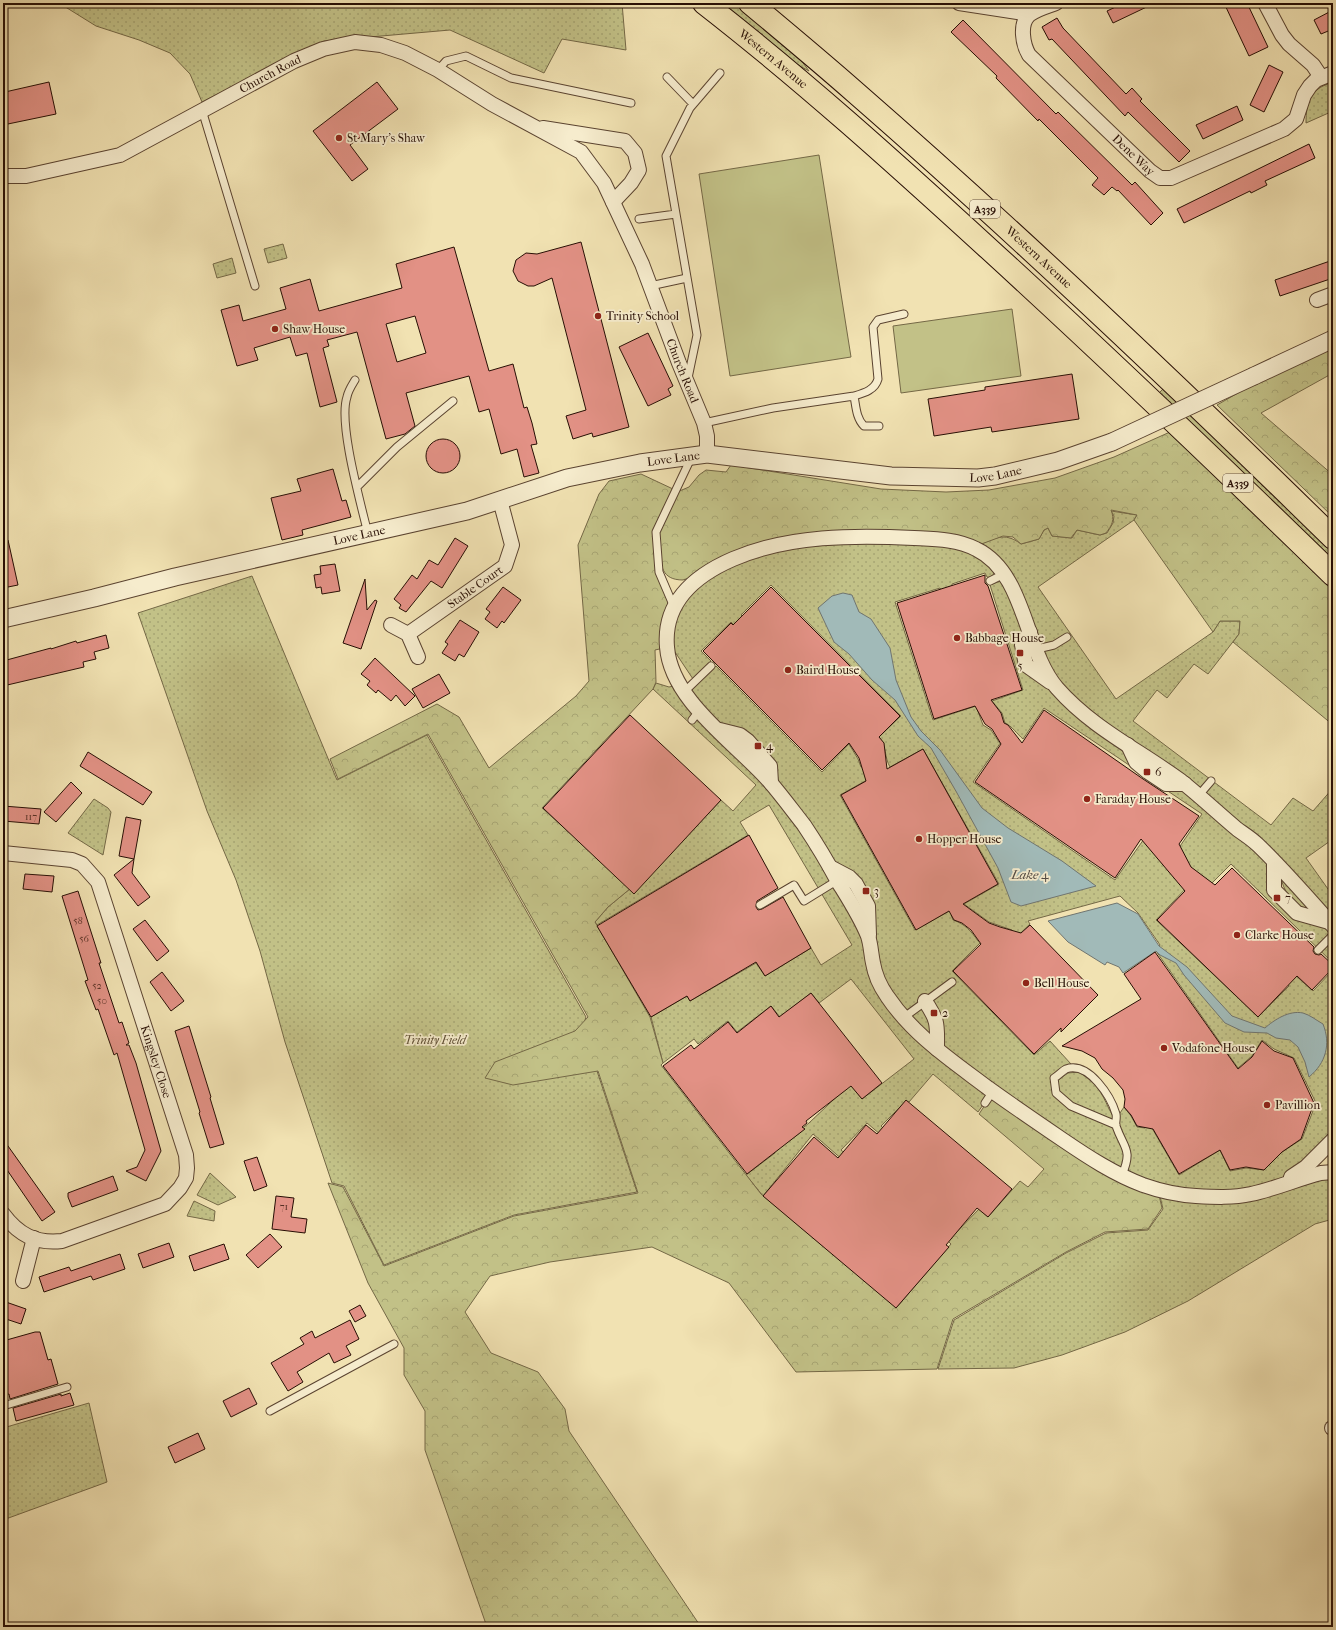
<svg xmlns="http://www.w3.org/2000/svg" width="1336" height="1630" viewBox="0 0 1336 1630" font-family="'IM FELL French Canon',serif">
	<style>
		.green { fill: url(#green-dots); stroke: #746846 }
		.forest { fill: url(#forest-crowns); stroke: #746846 }
		.pitch { fill: #c2c187; stroke: #746846 }
		.water { fill: #a1bab8; stroke: #707570 }
		.building { fill: #e29185; stroke: #270e04; fill-rule: evenodd }
		.lines { fill: none; stroke-linecap: round; stroke-linejoin: round }
		.service-casing { stroke: #5a4330; stroke-width: 9 }
		.minor-casing { stroke: #5a4330; stroke-width: 16 }
		.tertiary-casing { stroke: #5a4330; stroke-width: 19 }
		.trunk-casing { stroke: #270e04; stroke-width: 24 }
		.service { stroke: #f6eccd; stroke-width: 7 }
		.minor { stroke: #f6eccd; stroke-width: 14 }
		.tertiary { stroke: #f6eccd; stroke-width: 17 }
		.trunk { stroke: #f1e2b2; stroke-width: 22 }
		.tertiary-bridge-casing { stroke: #5a4330; stroke-width: 19; stroke-linecap: butt }
		.tertiary-bridge { stroke: #f6eccd; stroke-width: 17 }
		.poi-dot { fill: #8f2418; stroke: #f6eccd; stroke-width: 1.5 }
		.labels { text-anchor: middle; stroke-width: 3.5; stroke-linejoin: round; paint-order: stroke }
		.number-label { font-size: 10px; fill: #562f24 }
		.shield { fill: #f6eccd; stroke: #655140; stroke-width: 1 }
		.shield-label { font-size: 11px; font-weight: bold; fill: #270e04 }
		.street-label { font-size: 12px; fill: #270e04; stroke: #f6eccd }
		.poi-label { font-size: 12px; fill: #270e04; stroke: #f6eccd; text-anchor: start }
		.park-label { font-size: 12px; font-style: italic; fill: #5d4d32; stroke: #f6eccd }
		.water-label { font-size: 13px; font-style: italic; fill: #524a43; stroke: #f6eccd }
	</style>
	<defs>
		<pattern id="green-dots" width="8" height="8" patternUnits="userSpaceOnUse"><rect width="8" height="8" fill="#c2c187"/><path d="M2 2h.1M6 6h.1" fill="none" stroke="#a7a573" stroke-width="1.8" stroke-linecap="round"/></pattern>
		<pattern id="forest-crowns" width="20" height="18" patternUnits="userSpaceOnUse"><rect width="20" height="18" fill="#c2c187"/><path d="M2 6a3 3 0 1 1 6 0M12 15a3 3 0 1 1 6 0" fill="none" stroke="#a7a573"/></pattern>
	</defs>
	<rect width="100%" height="100%" fill="#f1e2b2"/>
	<filter id="stains"><feTurbulence type="fractalNoise" baseFrequency=".005" numOctaves="4"/><feColorMatrix values="0 0 0 0 .2 0 0 0 0 .09 0 0 0 0 .02 0 0 0 .5 -.17"/></filter>
	<radialGradient id="worn" r=".72"><stop offset=".6" stop-color="#630" stop-opacity="0"/><stop offset="1" stop-color="#630" stop-opacity=".3"/></radialGradient>
	<path class="green" d="M59,3H622L626,50L562,39L544,73L450,30L324,41L202,102L190,74L170,53L139,40L96,26Z
		M719,3H738L798,56L809,71L787,59Z
		M1331,83H1333V111L1306,123C1306,102 1310,89 1331,83Z
		M283,244L287,258L268,263L264,249Z
		M232,258L236,273L217,278L213,264Z
		M1164,388L1333,552V563L1158,394Z
		M1111,511L1137,515L1134,520L1038,587L1116,699L1213,632L1220,621H1240L1239,634L1208,674L1194,664L1167,698L1157,690L1133,721L1271,825L1293,798L1313,811L1333,788V839L1306,858L1333,896V923L1170,771L1055,683L1023,608L976,546C994,539 1004,531 1021,544L1039,539L1044,530L1048,528L1052,536L1072,538L1077,530L1100,535L1107,533L1113,523L1114,516Z
		M903,539L974,549L994,571C994,575 991,578 987,577L985,573L952,584V586L941,590L940,588L895,602L933,720L976,706L983,725L991,730L999,742H1001L973,782L1115,880L1144,839L1188,886L1156,920L1258,1017L1289,986L1287,983L1295,975L1313,991L1333,970V1139L1289,1178L1213,1196L1123,1175L931,1043L885,991L870,905L831,866L729,731L687,694L716,666L822,772L849,744L858,759L861,767H865L876,775L840,795L915,930L955,908L951,915L953,920C965,924 971,931 978,941H982L952,971L1034,1055L1050,1041L1071,1064L1053,1078L1055,1094L1116,1126L1118,1116L1124,1107L1131,1116L1137,1127L1145,1128V1116L1179,1175L1220,1150L1230,1171L1246,1168L1264,1170L1282,1152L1302,1139L1316,1103L1294,1058L1274,1049L1262,1040L1252,1056L1238,1068L1156,951L1160,945L1138,913L1120,896L1028,921L1030,924L1007,946L1012,930L989,922L964,904L999,884L923,749L890,767C884,757 887,746 879,737L901,716L771,585L741,615L757,632L749,640L731,622L701,651L711,661L693,679L673,649L674,615L683,598L710,574L778,549Z
		M252,576L337,780L427,735L586,1017L578,1041L597,1071L637,1192L514,1215L384,1265L344,1186L332,1183L285,1042L260,951L236,880L207,811L138,613Z
		M1006,579L1021,608L1026,665L1184,786L1271,863V890L1333,928V963L1231,864L1208,887L1176,852L1202,814L1044,708L1023,739C1018,735 1011,725 1005,723L1002,713L992,701L1023,690L990,585Z
		M656,683L669,687L679,685L771,783L856,912L883,992L992,1092L978,1112L933,1074L909,1102L906,1101L881,1126L885,1130L881,1135L867,1123L841,1150L856,1163L852,1168L813,1134L763,1196L746,1175L775,1153L774,1150L809,1123L850,1084L862,1099L914,1059L851,979L819,1003L811,993L780,1017L771,1006L737,1032L728,1021L698,1044L694,1039L663,1063L651,1017L687,996L690,1001L756,963L765,976L811,948L821,965L852,945L769,805L740,822L748,835L597,925L595,922L608,907L631,888L635,891L721,800L733,811L756,785L653,689Z
		M94,799L108,808L111,812L103,855L68,833Z
		M1284,881L1310,910C1296,907 1286,895 1282,882Z
		M1079,1072C1096,1083 1101,1091 1109,1109C1111,1113 1114,1116 1113,1121L1072,1103L1059,1092L1058,1080L1068,1073Z
		M210,1173L236,1197L218,1205L197,1195Z
		M1333,1175V1219L1315,1224L1188,1301L1125,1332L1062,1355L1014,1368L938,1369L954,1320L1066,1253L1106,1233L1148,1230L1163,1209L1159,1192L1192,1199Z
		M194,1201L215,1211L214,1221L187,1216Z
		M89,1403L107,1482L3,1520V1428Z"/>
	<path class="forest" d="M1333,344V373L1261,413L1333,475V517L1217,405L1257,382Z
		M1170,432L1333,591V725L1233,642L1239,634L1240,621H1220L1213,632L1134,520L1137,515L1111,510C1115,520 1112,525 1106,533L1100,535L1077,530L1071,538L1052,536L1048,528L1044,530L1039,539L1021,544L1013,537L1003,536L976,546L828,535L683,580C661,580 661,565 659,548C659,543 657,537 658,532C662,519 671,505 677,492L689,487L699,475L706,470L726,472L731,465L881,489L946,492L989,490L1055,478L1114,457Z
		M641,474L673,489L654,532L656,573L671,607L664,648L655,650L656,682L653,689L542,808L631,888L608,907L595,922L650,1017L663,1063L661,1065L761,1194L897,1307L951,1244L948,1241L979,1209L988,1217L1020,1181L1028,1187L1044,1169L979,1114L993,1093L1158,1191L1162,1208L1148,1229L1105,1232L1066,1252L953,1319L937,1369L796,1372L729,1283L652,1247L550,1262L490,1276L465,1312L491,1353L538,1372L565,1409L569,1431L701,1627H487L425,1450V1411L404,1375V1348L368,1283L328,1183L343,1187L384,1266L514,1216L638,1193L598,1071L513,1085L485,1078L495,1062L575,1031L588,1017L428,734L338,779L330,759L437,704L459,717L489,768L576,696L589,681L578,545L599,494L609,481Z"/>
	<path class="pitch" d="M819,155L851,357L730,376L699,174Z
		M1012,309L1021,376L901,393L893,326Z"/>
	<path class="water" d="M843,593L852,595L859,612L871,619L890,648L896,680L911,717L921,731L940,750L982,808L1008,828L1062,861L1096,886L1021,906L1011,902L998,868L957,793L931,748L918,736L895,700L872,680L849,654L834,642L818,608L832,596Z
		M1117,903L1138,914L1159,946L1187,967L1232,1016L1265,1028C1274,1020 1289,1010 1303,1013C1310,1015 1316,1020 1323,1024C1331,1044 1326,1063 1309,1077L1305,1062L1298,1047L1290,1040L1276,1038L1267,1033L1244,1032L1225,1023L1184,975L1176,963L1160,955L1156,951L1123,973L1119,967L1107,962L1105,965L1068,942L1048,921Z"/>
	<path class="building" d="M1124,3H1155L1113,23L1107,11Z
		M1224,3H1247L1268,47L1249,56Z
		M1333,10V29L1321,34L1314,20Z
		M1057,18L1063,28L1126,94L1132,88L1142,99L1140,101L1190,151L1179,162L1128,112L1125,116L1052,39L1049,40L1042,27Z
		M963,20L1056,114L1058,112L1132,185L1135,182L1163,213L1151,225L1118,190L1117,191L1112,187L1104,195L1092,185L1098,178L1039,119L1038,121L996,78L997,76L951,32Z
		M1269,65L1283,72L1264,112L1250,105Z
		M49,82L56,114L3,125V102H7L5,92Z
		M377,82L398,109L350,145L368,169L352,181L313,131Z
		M1237,106L1243,120L1203,139L1196,125Z
		M1309,144L1315,158L1265,181L1267,185L1251,193L1250,191L1184,223L1177,209Z
		M581,242L629,427L593,437L592,433L573,439L566,416L586,410L552,278L534,286H528L518,281L513,271L516,260L526,253L537,254Z
		M454,247L489,371L513,364L524,408L527,407L532,423L537,444L531,445L539,473L524,477L517,449L501,454L489,409L479,412L469,376L406,393L415,426L405,434L386,439L357,332L327,340L329,346L323,348L337,402L320,407L307,353L296,356L290,337L254,348L258,360L237,366L221,310L239,305L243,321L286,309L280,288L310,279L319,311L402,288L396,264ZM415,316L426,353L397,362L386,324Z
		M1333,260V278L1280,296L1275,280Z
		M648,333L673,386L668,389L671,395L648,406L619,347Z
		M1072,374L1079,419L992,432L991,427L934,436L928,399L985,390V387Z
		M426 456a17 17 0 1 1 34 0a17 17 0 1 1-34 0Z
		M333,469L342,501L346,500L351,517L302,530L303,535L282,540L271,498L301,491L297,479Z
		M455,538L468,546L442,588L431,581L406,612L399,608L401,605L394,599L412,575L417,579L429,560L438,565Z
		M8,540L18,585L3,588V541Z
		M335,564L340,591L322,594L321,587L316,588L314,575L321,574L320,566Z
		M985,575V583L988,586L1022,690L991,700L1001,713L1004,723L1008,725L1022,743L1044,710L1143,779L1199,816L1179,844L1191,867L1215,885L1232,868L1314,947L1313,951L1315,954L1319,955L1321,954L1333,965V968L1312,990L1297,976L1258,1017L1157,920L1185,891L1141,839L1115,878L975,782L1001,744L992,729L985,724L975,706L934,719L897,603Z
		M365,579L367,610L375,600L377,601L361,649L343,643Z
		M503,587L521,600L504,623L502,621L497,628L485,619L490,612L486,609Z
		M771,587L900,716L879,737L884,743L887,769L923,749L998,884L963,904L989,923L1000,927L1021,933L1030,925L1098,995L1061,1032V1028L1034,1054L953,971L981,944L971,930L962,923L954,920L949,911L916,930L841,795L866,781L859,758L849,743L822,770L703,651L731,623L733,625Z
		M460,620L479,632L464,657L459,654L455,661L442,653L448,644L445,642Z
		M106,635L109,648L94,652L96,659L83,662L84,667L3,686V661L51,648V649L76,641L77,643Z
		M375,658L415,696L405,706L396,695L391,701L378,690L376,693L367,685L370,681L361,674Z
		M439,674L450,693L423,708L412,689Z
		M630,715L721,800L634,894L543,808Z
		M88,752L152,792L143,805L80,766Z
		M71,782L82,793L56,822L44,812Z
		M3,806L41,809L39,824L3,821Z
		M126,817L141,820L134,859L119,856Z
		M749,835L778,888L757,901L756,907L758,910L762,909L783,897L811,948L765,976L756,962L690,1001L687,996L651,1017L597,926Z
		M134,859L132,873L150,897L138,906L114,875Z
		M25,874L54,876L52,892L23,889Z
		M78,891L101,963H99L119,1023L122,1022L129,1043L126,1045H129L136,1063L161,1151L146,1181L126,1171L137,1167L145,1150L117,1053L114,1055L98,1009L96,1010L85,981L88,980L62,896Z
		M145,920L169,951L157,961L133,929Z
		M1155,952L1238,1069L1252,1057L1262,1041L1274,1051L1293,1058L1314,1103L1301,1139L1282,1152L1264,1170L1246,1167L1230,1170L1220,1150L1179,1174L1153,1129L1137,1126L1131,1115L1124,1107L1125,1099L1123,1090L1113,1078L1102,1069L1095,1058L1082,1051L1062,1046L1141,999L1124,974Z
		M162,972L184,1001L171,1011L150,982Z
		M811,993L882,1083L862,1099L851,1086L806,1121L807,1123L802,1127L805,1129L747,1174L663,1066L691,1045L694,1049L728,1022L737,1033L771,1006L779,1017Z
		M189,1026L211,1097L210,1098L224,1144L210,1148L199,1113L200,1112L175,1031Z
		M906,1100L1012,1189L988,1217L977,1208L946,1245L949,1247L896,1308L763,1196L814,1137L838,1158L866,1125L877,1134Z
		M3,1139L55,1212L42,1221L3,1164Z
		M257,1157L267,1186L254,1191L244,1161Z
		M113,1176L118,1190L72,1207L68,1197V1193Z
		M276,1196L294,1198L291,1217L307,1219L305,1233L272,1229Z
		M270,1234L282,1247L258,1268L246,1255Z
		M169,1243L174,1257L143,1268L138,1254Z
		M224,1244L229,1259L194,1271L189,1256Z
		M120,1254L125,1269L93,1280L91,1276L44,1292L39,1277L69,1267L71,1271Z
		M3,1301L26,1309L21,1324L3,1318Z
		M360,1305L366,1316L355,1322L349,1311Z
		M350,1320L359,1339L346,1346L351,1355L334,1363L329,1353L297,1372L303,1382L288,1391L271,1363L304,1344L300,1338L312,1331L315,1338Z
		M35,1332H40L48,1360L51,1359L58,1384L10,1399L9,1394L3,1395V1341Z
		M249,1388L257,1404L231,1417L223,1401Z
		M70,1393L74,1405L16,1421L13,1408L61,1394V1396Z
		M198,1433L205,1449L175,1463L168,1447Z"/>
	<g class="lines">
		<defs>
			<path id="service" d="M438,70L446,61L466,56L511,78L631,103
				M667,77L693,104
				M202,110L255,286
				M639,219L676,214
				M650,286L687,278
				M688,378L697,335L666,156L690,108L720,73
				M355,380C352,385 348,391 347,397C338,423 361,504 368,534
				M854,396C856,406 856,418 864,426H879
				M704,423L773,408L854,396C864,393 875,390 878,379L873,327L878,320L904,314
				M357,487L397,447L453,401
				M990,581L1004,574
				M674,607L659,572L656,532L692,456
				M1037,649L1054,645L1067,637
				M684,692L711,666
				M692,720L699,711
				M1199,795L1211,781
				M760,905L794,885L804,901L838,880
				M1318,950L1333,935
				M903,1018L952,982
				M985,1103L993,1091
				M1116,1125L1071,1106L1056,1093L1054,1078C1058,1076 1062,1071 1066,1069C1089,1061 1111,1097 1116,1114C1117,1118 1115,1123 1116,1126C1124,1149 1133,1149 1122,1175
				M3,1406L67,1387
				M270,1411L394,1344"/>
			<g id="minor">
				<path d="M959,3L1029,14"/>
				<path id="s1" d="M1056,3C1048,6 1036,9 1029,15C1019,24 1023,45 1029,55L1150,171L1160,178H1171L1284,129L1296,119L1304,95L1310,86L1316,80L1333,73"/>
				<path d="M1265,3L1282,35L1289,44L1313,65L1321,77"/>
				<path d="M543,128L625,141L635,153L639,170L631,183L613,202"/>
				<path id="s2" d="M3,176H26L120,155L294,61L323,49L355,42L381,45L405,53L438,70L492,104L581,152L604,183L642,264L679,363L704,423L707,436V454"/>
				<path d="M1317,300L1333,294"/>
				<path d="M391,625L408,634L418,657"/>
				<path d="M1030,632L1022,645L1026,665L1050,682"/>
				<path id="s3" d="M408,634L505,566L512,545L500,500"/>
				<path d="M720,730L740,735L748,741L770,766L771,783"/>
				<path d="M1128,745L1136,762L1148,772L1166,784H1185"/>
				<path id="s4" d="M3,853L72,860L82,864L98,882L186,1155L187,1168L186,1178L180,1188L165,1204L62,1241C35,1244 18,1234 3,1214"/>
				<path d="M1274,863V890L1297,913L1329,922"/>
				<path d="M830,867L849,877L856,884L868,906L869,935"/>
				<path d="M1333,926C1309,899 1284,870 1258,845C1252,839 1244,834 1237,829C1218,813 1200,796 1181,781C1139,750 1092,728 1057,688C1024,650 1026,573 976,549C957,539 934,539 914,538C855,535 788,535 733,559C696,575 663,601 667,647C671,701 736,743 770,782C782,796 793,811 804,825C816,843 827,861 837,880C848,898 860,916 868,936C871,945 871,954 873,963C875,975 880,986 887,996C913,1035 951,1060 988,1088C1013,1106 1038,1123 1063,1140C1088,1157 1114,1174 1143,1185C1160,1191 1178,1195 1196,1196C1214,1197 1233,1198 1251,1194C1275,1189 1297,1179 1321,1173L1333,1172"/>
				<path d="M925,1001C939,1022 937,1025 937,1049"/>
				<path d="M1291,1177L1306,1167L1333,1140"/>
				<path d="M23,1281L34,1238"/>
				<path d="M1332,1428H1333"/>
			</g>
			<g id="tertiary">
				<path d="M1254,376L1333,339"/>
				<path id="s5" d="M3,619L94,598L175,577L467,511L567,478L640,463L707,454L891,476L978,478L995,476L1058,461L1112,442"/>
			</g>
			<g id="trunk">
				<path id="s6" d="M704,3C803,80 896,164 989,249C1106,356 1220,465 1333,575"/>
				<path id="s7" d="M750,3C786,33 822,63 856,93C1020,236 1178,386 1333,538"/>
			</g>
		</defs>
		<use href="#service" class="service-casing"/>
		<use href="#minor" class="minor-casing"/>
		<use href="#tertiary" class="tertiary-casing"/>
		<use href="#trunk" class="trunk-casing"/>
		<use href="#service" class="service"/>
		<use href="#minor" class="minor"/>
		<use href="#tertiary" class="tertiary"/>
		<use href="#trunk" class="trunk"/>
		<defs>
			<path id="tertiary-bridge" d="M1112,442L1254,376"/>
		</defs>
		<use href="#tertiary-bridge" class="tertiary-bridge-casing"/>
		<use href="#tertiary-bridge" class="tertiary-bridge"/>
	</g>
	<g class="poi-dot">
		<circle cx="339" cy="138" r="4"/>
		<circle cx="598" cy="316" r="4"/>
		<circle cx="275" cy="329" r="4"/>
		<circle cx="957" cy="638" r="4"/>
		<rect x="1016" y="649" width="8" height="8" rx="2"/>
		<circle cx="788" cy="670" r="4"/>
		<rect x="754" y="742" width="8" height="8" rx="2"/>
		<rect x="1143" y="768" width="8" height="8" rx="2"/>
		<circle cx="1087" cy="799" r="4"/>
		<circle cx="919" cy="839" r="4"/>
		<rect x="862" y="887" width="8" height="8" rx="2"/>
		<rect x="1273" y="894" width="8" height="8" rx="2"/>
		<circle cx="1237" cy="935" r="4"/>
		<circle cx="1026" cy="983" r="4"/>
		<rect x="930" y="1009" width="8" height="8" rx="2"/>
		<circle cx="1164" cy="1048" r="4"/>
		<circle cx="1267" cy="1105" r="4"/>
	</g>
	<g class="labels">
		<g class="number-label">
			<text x="31" y="820">117</text>
			<text x="78" y="924">58</text>
			<text x="84" y="942">56</text>
			<text x="97" y="989">52</text>
			<text x="102" y="1004">50</text>
			<text x="284" y="1210">71</text>
		</g>
		<g class="shield">
			<rect x="970" y="200" width="30" height="18" rx="3"/>
			<rect x="1223" y="474" width="30" height="18" rx="3"/>
		</g>
		<g class="shield-label">
			<text x="985" y="213">A339</text>
			<text x="1238" y="487">A339</text>
		</g>
		<g class="street-label">
			<text dy="4" stroke="none"><textPath href="#s6" startOffset="89">Western Avenue</textPath></text>
			<text dy="4" stroke="none"><textPath href="#s2" startOffset="290">Church Road</textPath></text>
			<text dy="4" stroke="none"><textPath href="#s1" startOffset="217">Dene Way</textPath></text>
			<text dy="4" stroke="none"><textPath href="#s7" startOffset="385">Western Avenue</textPath></text>
			<text dy="4" stroke="none"><textPath href="#s2" startOffset="877">Church Road</textPath></text>
			<text dy="4" stroke="none"><textPath href="#s5" startOffset="690">Love Lane</textPath></text>
			<text dy="4" stroke="none"><textPath href="#s5" startOffset="1014">Love Lane</textPath></text>
			<text dy="4" stroke="none"><textPath href="#s5" startOffset="366">Love Lane</textPath></text>
			<text dy="4" stroke="none"><textPath href="#s3" startOffset="82">Stable Court</textPath></text>
			<text dy="4" stroke="none"><textPath href="#s4" startOffset="293">Kingsley Close</textPath></text>
		</g>
		<g class="poi-label">
			<text x="347" y="142">St Mary's Shaw</text>
			<text x="606" y="320">Trinity School</text>
			<text x="283" y="333">Shaw House</text>
			<text x="965" y="642">Babbage House</text>
			<text x="1020" y="670" text-anchor="middle">5</text>
			<text x="796" y="674">Baird House</text>
			<text x="766" y="750">4</text>
			<text x="1155" y="776">6</text>
			<text x="1095" y="803">Faraday House</text>
			<text x="927" y="843">Hopper House</text>
			<text x="874" y="895">3</text>
			<text x="1285" y="902">7</text>
			<text x="1245" y="939">Clarke House</text>
			<text x="1034" y="987">Bell House</text>
			<text x="942" y="1017">2</text>
			<text x="1172" y="1052">Vodafone House</text>
			<text x="1275" y="1109">Pavillion</text>
		</g>
		<g class="park-label">
			<text x="435" y="1044">Trinity Field</text>
		</g>
		<g class="water-label">
			<text x="1030" y="879">Lake 4</text>
		</g>
	</g>
	<rect width="1336" height="1630" fill="none" stroke="#f1e2b2" stroke-width="16"/>
	<rect x="4" y="4" width="1328" height="1622" fill="none" stroke="#270e04" stroke-width="2"/>
	<rect x="8" y="8" width="1320" height="1614" fill="none" stroke="#270e04"/>
	<rect width="100%" height="100%" filter="url(#stains)"/>
	<rect width="100%" height="100%" fill="url(#worn)"/>
</svg>
